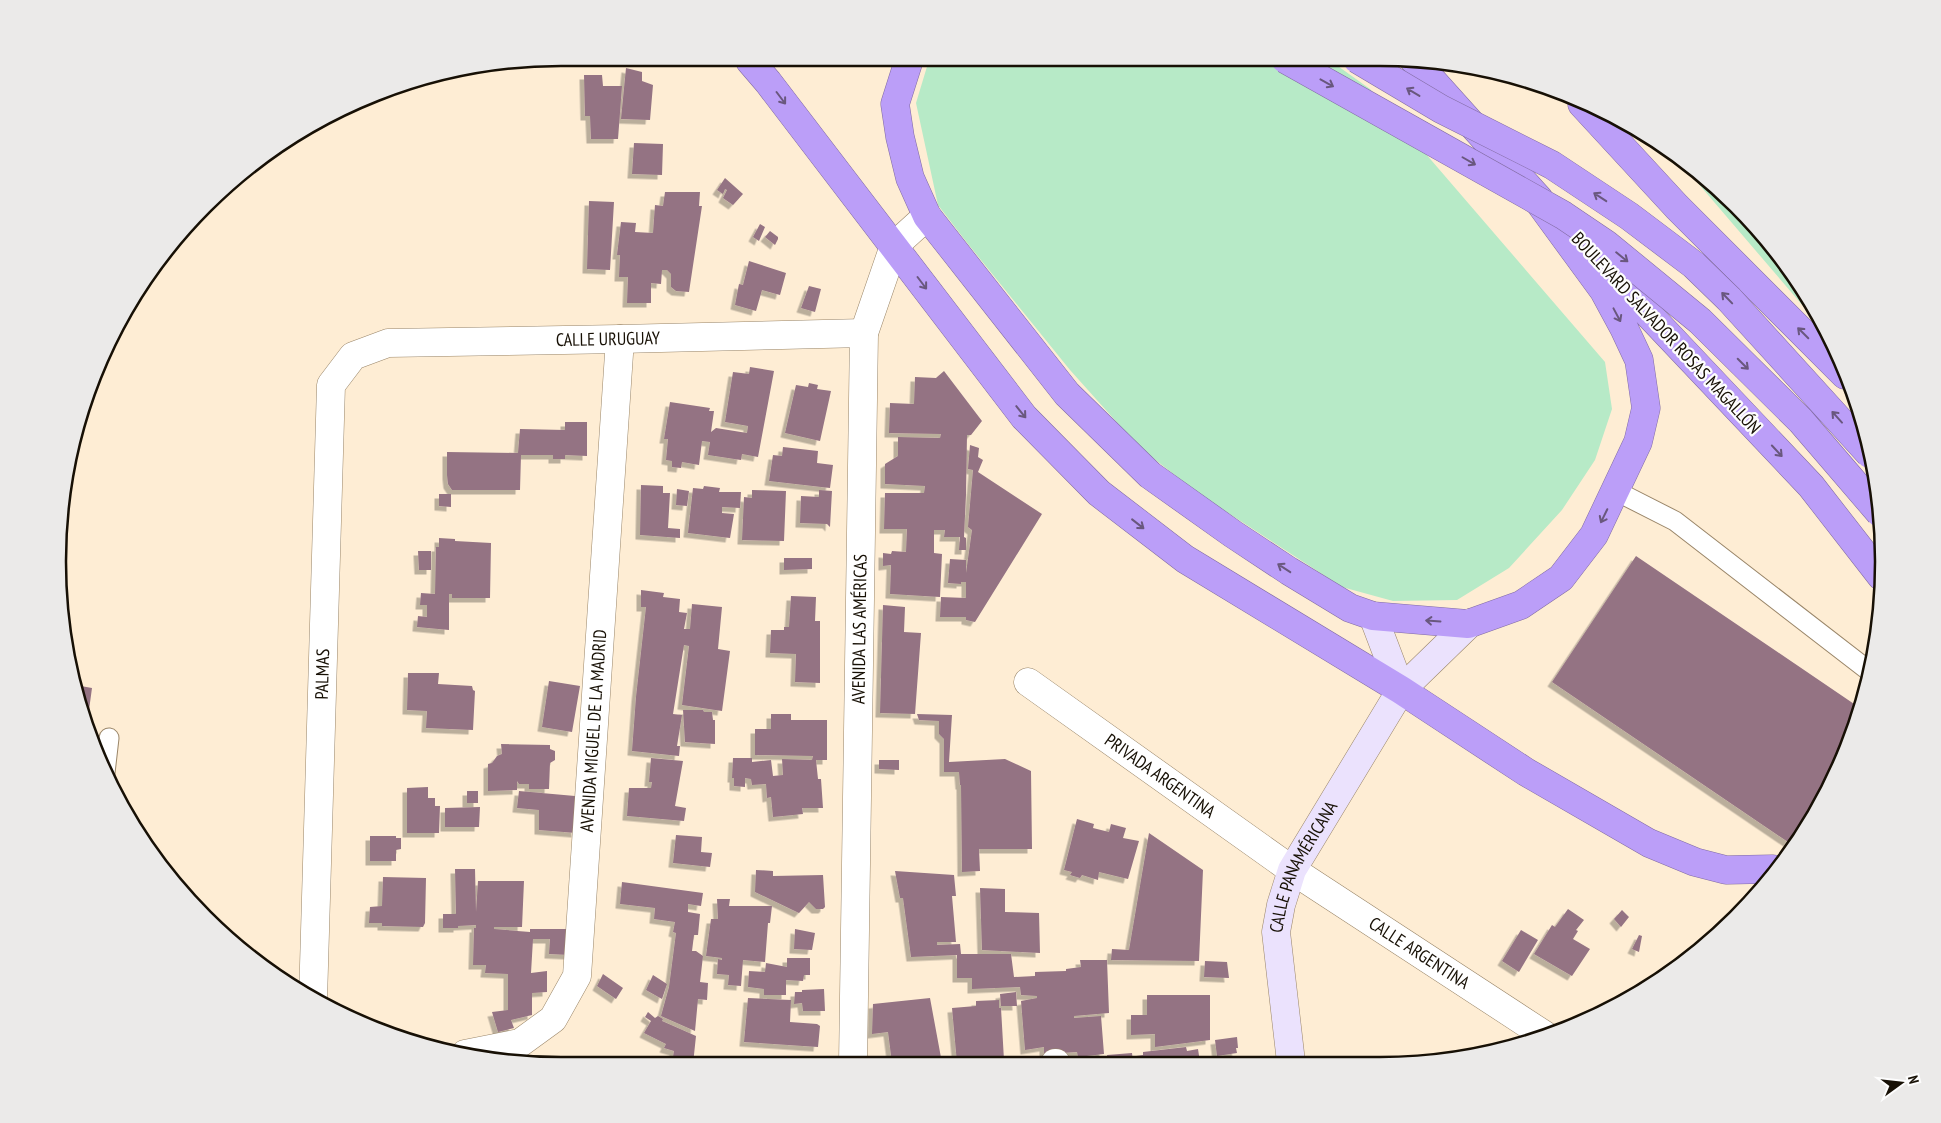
<svg xmlns="http://www.w3.org/2000/svg" width="1941" height="1123" viewBox="0 0 1941 1123" font-family="'PT Sans Narrow',sans-serif">
	<style>
		.green { fill: #b7eac7 }
		.building { fill: #947383; filter: url(#shadow) }
		.lines { fill: none; stroke-linecap: round; stroke-linejoin: round }
		.lane-casing { stroke: #9a8669; stroke-width: 21 }
		.street-casing { stroke: #9a8669; stroke-width: 29 }
		.secondary-casing { stroke: #9a8669; stroke-width: 29 }
		.highway-casing { stroke: #826ca3; stroke-width: 29 }
		.lane { stroke: #fff; stroke-width: 19 }
		.street { stroke: #fff; stroke-width: 28 }
		.secondary { stroke: #ebe2fd; stroke-width: 28 }
		.highway { stroke: #bb9ef8; stroke-width: 28 }
		.highway-bridge-casing { stroke: #826ca3; stroke-width: 29; stroke-linecap: butt }
		.highway-bridge { stroke: #bb9ef8; stroke-width: 28 }
		.oneway { stroke: #69577e }
		.labels { text-anchor: middle; stroke-width: 4.5; stroke-linejoin: round; paint-order: stroke }
		.street-label { font-size: 18px; fill: #171005; stroke: #fdfdfd }
		.rim { fill: none; stroke: #171005; stroke-width: 2.5 }
	</style>
	<defs>
		<filter id="shadow"><feDropShadow dx="-4.5" dy="4.5" stdDeviation="0" flood-color="#0004"/></filter>
	</defs>
	<rect width="100%" height="100%" fill="#feedd4"/>
	<path class="green" d="M1301,59L1335,64L1370,89L1605,362L1612,409L1595,460L1562,510L1509,568L1457,600L1393,601L1342,587L1199,494L1139,447L1070,370L968,244L938,205L916,103L929,60Z
		M1673,154L1712,183L1780,255L1833,341Z"/>
	<path class="building" d="M626,68L642,72V81L653,85L650,120L621,119Z
		M584,75H602L603,86H622L618,139H591L590,116H585Z
		M634,143L663,144L662,175L632,174Z
		M725,178L743,194L733,205L723,198L727,190L725,189L723,194L717,190Z
		M665,192H700L699,206H702L689,292L676,291L671,287V274L667,270H662L661,284L651,283V303H627L628,277H619L620,255H617L621,222L636,223L635,232L653,233L655,205L663,206Z
		M589,201L614,202L610,270L587,269Z
		M760,224L765,227L759,241L753,237Z
		M770,231L778,237V239L775,245L765,237Z
		M749,261L786,273L780,295L762,290L756,311L735,305L739,284L743,285Z
		M809,286L821,289L815,312L801,308Z
		M750,367L774,371L758,457L742,454L741,460L708,455L710,442L702,441L699,465L682,462L681,468L672,467V461L666,460L668,439H664L670,402L710,408L709,411H714L711,432L716,428L747,433L748,426L725,422L733,372L749,374Z
		M944,371L982,421L971,435H967L966,495L964,537L966,538V550H959L960,537H944L945,530H934V553L942,554L940,597L890,594L891,565L883,566V553L891,554L892,551L906,552L907,529H884L885,493H924L925,486L885,484V464L898,456V437L940,438L941,434L889,433L890,403L914,404L915,377L936,378Z
		M809,383L818,385L817,389L831,391L820,441L785,433L796,385L808,387Z
		M565,422H587V456L565,455V459H553V455H521L520,490H452L448,484L447,475V452L518,453L520,429L565,430Z
		M970,445L979,448L978,457L983,460L978,472L1042,514L975,622L966,620V617H940L941,597L966,598V582H961V584L948,583L950,559L966,560V573L972,530L968,527L973,470L968,469Z
		M783,447L818,451L817,463L833,465L830,488L769,481L773,455L782,456Z
		M641,485L663,486V493H670L668,528L680,529V538L640,535Z
		M704,486L720,488L719,492H741L740,508L722,507V513L734,514L730,538L688,533L693,488L703,489Z
		M677,489L689,491L687,506L676,505Z
		M752,490L786,491L784,541L742,540L744,497L752,498Z
		M819,490L832,491L830,527L827,524L800,523L801,496L819,497Z
		M439,494H451V507L439,506Z
		M439,538L455,539V541L491,543L490,598H452V594H449V630L417,627L418,616L427,617V605H420L421,593L435,594L436,547H439Z
		M418,551H431V570H419Z
		M1636,556L1860,708L1857,724L1834,775L1788,842L1552,682Z
		M784,558H812V569L784,570Z
		M641,590L664,593L663,597L680,599L679,612L687,613L684,629H690L692,604L722,607L718,649L730,651L722,711L682,705L689,646L684,645L673,714L682,715L677,746H680L679,756L632,751L636,697L646,607H641Z
		M791,596L816,597L815,621H820V683L795,682L796,654L770,653L771,630H784V627H789Z
		M883,605L905,607L904,632L921,633L915,714L880,713Z
		M408,673H439L438,684L472,686L473,690L475,691L473,730L426,728L427,711L407,710Z
		M549,681L580,686L572,732L542,727Z
		M75,685L92,688L87,725Z
		M683,710H703L704,712H712L713,720H715V744L685,742Z
		M771,714H791V720H827V760H816L818,779H821L823,808H802L803,814L773,817L771,797L767,798L766,784L752,785L751,779L745,778V787L734,786V778H732L733,758H752V762L771,760L773,776L783,775L782,759L812,760L813,756L755,755V729H771Z
		M917,714L952,715L949,762L1005,759L1031,771L1032,849H979L980,871L962,872L961,785H960L959,772H944V739L939,734V721L919,720Z
		M501,744L550,745V749L555,751V760L550,763L549,789H529V784H519L517,781V790L488,791V764L492,763L497,756L502,754Z
		M651,758L683,761L675,806L686,808L684,821L627,816L629,788H651L652,782H649Z
		M879,760H899V770L879,769Z
		M428,787V798H435V806H440L439,833H407V788Z
		M467,791H478V803H467Z
		M519,791L575,796L576,833L539,830V810L517,808Z
		M480,807L479,827H445V808Z
		M1077,819L1094,824L1093,828L1109,832L1111,824L1126,828L1123,838L1139,841L1128,879L1099,872L1098,880L1082,875L1080,878L1070,875L1072,872L1064,870Z
		M1149,833L1203,870L1199,961L1111,960L1112,949L1129,950Z
		M676,835L702,837L701,852L712,853L710,867L673,863Z
		M370,836H396V838H401V849L396,850V861H370Z
		M455,869H475L476,912L478,881H524L522,927H494V929L530,932V929H572L570,955L549,954L550,939H533L531,973L547,971V992L532,993V1015L511,1020L514,1028L498,1032L492,1012L508,1010V974L485,973L486,965H473L474,928H476V925L458,926V928H443V914H456Z
		M756,870L773,871V876L823,875L825,907L823,909H816L809,902L799,913L755,892Z
		M895,871L954,875L956,896H952L956,942H937V945L960,944L961,954H1011L1014,977L1035,976V972L1066,971V969L1081,967L1080,960H1107L1109,1013L1074,1016V1018L1101,1016L1104,1054L1078,1057L1077,1052L1044,1054V1047L1025,1050L1021,1001L1037,998V996L1021,995L1020,987L972,989V978H957V955L911,957L903,898H900Z
		M383,877L426,878L425,923L423,927L382,926V923H369L370,907L382,906Z
		M622,882L703,893L701,906L688,904V912L700,914L698,935H694L692,951H696L703,956L700,982L708,983L707,1000L698,999L695,1031L661,1016L669,987L676,933L673,932L675,922L654,919L655,908L620,904Z
		M980,888L1005,889V912L1039,913L1040,953L982,950Z
		M717,899H730L729,906H772L770,923H768L765,962L743,960L741,986L728,985L729,975L717,974L718,959L722,960V958L706,956L711,919H718Z
		M1568,909L1584,920L1576,930L1578,931L1573,939L1590,949L1572,976L1534,954L1552,925L1555,927Z
		M1622,910L1629,917L1621,927L1614,919Z
		M795,929L815,933L812,950L794,949Z
		M1521,930L1538,940L1519,972L1502,961Z
		M1639,935L1642,936L1639,952L1632,949Z
		M787,958H810V975H804L803,981L786,980V995H764V989L748,987L749,971L765,972L766,963L787,967Z
		M1205,961L1227,962L1229,978L1204,977Z
		M603,974L623,988L616,999L597,986Z
		M653,975L667,984L662,999L646,990Z
		M824,989L825,1011H803L802,1003L794,1004L795,992H802V990Z
		M1016,992L1017,1006H1001L1000,994Z
		M1147,995H1210V1040L1155,1047V1034L1131,1035V1015H1147Z
		M748,998L791,1000L790,1022L817,1024L820,1026L818,1047L744,1042Z
		M930,998L942,1063H892L888,1032L872,1034L873,1004Z
		M999,1000V1008H1001L1004,1060L957,1063L952,1008L976,1006V1001Z
		M648,1012L655,1018L658,1016L663,1019L662,1021L696,1036L693,1064H670L671,1057H673L674,1051L664,1048L666,1044L644,1033L651,1021L645,1017Z
		M1237,1037L1238,1048H1236L1237,1053L1217,1056L1215,1040Z
		M1186,1047L1187,1051L1198,1049L1200,1062H1137L1136,1056L1143,1055V1052Z
		M1132,1053L1133,1062H1108L1107,1055Z"/>
	<g class="lines">
		<defs>
			<path id="lane" d="M1616,491L1675,521L1869,671
				M105,773L109,738"/>
			<g id="street">
				<path id="s1" d="M1028,682L1292,870L1546,1036"/>
				<path id="s2" d="M313,1000L331,385L353,356L388,343L620,339L864,333"/>
				<path id="s3" d="M465,1054L520,1043L553,1019L577,976L620,339"/>
				<path id="s4" d="M853,1063L864,333L894,246L927,216"/>
				<path d="M1055,1063H1056"/>
			</g>
			<g id="secondary">
				<path d="M1373,616L1401,690"/>
				<path id="s5" d="M1291,1062L1276,932L1281,905L1292,870L1401,690L1470,623"/>
			</g>
			<path id="highway" d="M1413,59L1539,199
				M909,60L895,104L900,137L910,178L927,216L1067,394L1150,475L1233,534L1289,571L1350,608L1373,616L1468,624L1521,605L1561,578L1594,535L1638,442L1646,408L1639,360L1624,328L1604,291L1536,198
				M750,61L768,82L1024,417L1099,493L1185,559L1401,690L1526,772L1649,843L1695,862L1726,870L1773,869
				M1582,104L1677,207L1845,375
				M1600,263L1811,486L1881,576"/>
		</defs>
		<use href="#lane" class="lane-casing"/>
		<use href="#street" class="street-casing"/>
		<use href="#secondary" class="secondary-casing"/>
		<use href="#highway" class="highway-casing"/>
		<use href="#lane" class="lane"/>
		<use href="#street" class="street"/>
		<use href="#secondary" class="secondary"/>
		<use href="#highway" class="highway"/>
		<defs>
			<path id="highway-bridge" d="M1285,59L1563,215L1606,244L1700,321L1801,421L1880,513
				M1357,59L1441,109L1552,165L1629,216L1694,265L1729,299L1870,454"/>
		</defs>
		<use href="#highway-bridge" class="highway-bridge-casing"/>
		<use href="#highway-bridge" class="highway-bridge"/>
	</g>
	<defs><path id="oneway-shaft" d="M-6 0H5M1.5-3L5.5 0L1.5 3" fill="none" stroke-width="1.6" stroke-linecap="round" stroke-linejoin="round" transform="scale(1.25)"/></defs>
	<g class="oneway">
		<use href="#oneway-shaft" transform="translate(1327 83) rotate(29)"/>
		<use href="#oneway-shaft" transform="translate(1413 92) rotate(-149)"/>
		<use href="#oneway-shaft" transform="translate(781 98) rotate(53)"/>
		<use href="#oneway-shaft" transform="translate(1469 161) rotate(30)"/>
		<use href="#oneway-shaft" transform="translate(1600 197) rotate(-147)"/>
		<use href="#oneway-shaft" transform="translate(1622 257) rotate(39)"/>
		<use href="#oneway-shaft" transform="translate(922 283) rotate(53)"/>
		<use href="#oneway-shaft" transform="translate(1727 298) rotate(-134)"/>
		<use href="#oneway-shaft" transform="translate(1617 315) rotate(62)"/>
		<use href="#oneway-shaft" transform="translate(1803 333) rotate(-135)"/>
		<use href="#oneway-shaft" transform="translate(1743 364) rotate(45)"/>
		<use href="#oneway-shaft" transform="translate(1021 412) rotate(51)"/>
		<use href="#oneway-shaft" transform="translate(1837 417) rotate(-132)"/>
		<use href="#oneway-shaft" transform="translate(1777 451) rotate(47)"/>
		<use href="#oneway-shaft" transform="translate(1604 516) rotate(116)"/>
		<use href="#oneway-shaft" transform="translate(1138 524) rotate(38)"/>
		<use href="#oneway-shaft" transform="translate(1284 568) rotate(-147)"/>
		<use href="#oneway-shaft" transform="translate(1433 621) rotate(-176)"/>
	</g>
	<g class="labels">
		<g class="street-label">
			<text transform="translate(1666 333) rotate(47)" y="6">BOULEVARD SALVADOR ROSAS MAGALLÓN</text>
			<text dy="6" stroke="none"><textPath href="#s2" startOffset="909">CALLE URUGUAY</textPath></text>
			<text dy="6" stroke="none"><textPath href="#s4" startOffset="434">AVENIDA LAS AMÉRICAS</textPath></text>
			<text dy="6" stroke="none"><textPath href="#s2" startOffset="326">PALMAS</textPath></text>
			<text dy="6" stroke="none"><textPath href="#s3" startOffset="392">AVENIDA MIGUEL DE LA MADRID</textPath></text>
			<text dy="6" stroke="none"><textPath href="#s1" startOffset="162">PRIVADA ARGENTINA</textPath></text>
			<text dy="6" stroke="none"><textPath href="#s5" startOffset="202">CALLE PANAMÉRICANA</textPath></text>
			<text dy="6" stroke="none"><textPath href="#s1" startOffset="476">CALLE ARGENTINA</textPath></text>
		</g>
	</g>
	<path d="M0 0H1941V1123H0ZM561 66H1380A495 495 0 0 1 1875 561V562A495 495 0 0 1 1380 1057H561A495 495 0 0 1 66 562V561A495 495 0 0 1 561 66Z" fill="#ebeae9" fill-rule="evenodd"/>
	<path class="rim" d="M561 66H1380A495 495 0 0 1 1875 561V562A495 495 0 0 1 1380 1057H561A495 495 0 0 1 66 562V561A495 495 0 0 1 561 66Z"/>
	<g transform="translate(1901 1083) rotate(75)" stroke="#fdfdfd" stroke-width="4" paint-order="stroke">
	<path d="M0-4L9 19L0 12L-9 19Z" fill="#171005"/>
	<text y="-8" font-size="14" font-weight="bold" text-anchor="middle" fill="#171005">N</text>
	</g>
</svg>
